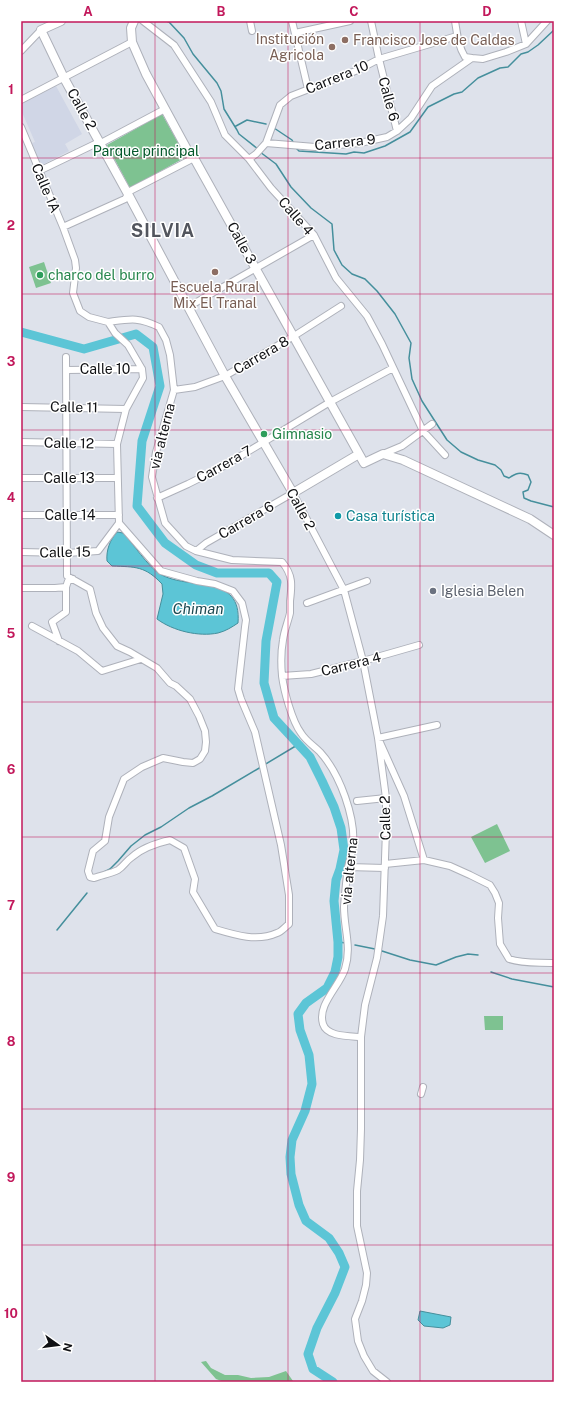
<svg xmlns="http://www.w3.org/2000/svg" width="575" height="1403" viewBox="0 0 575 1403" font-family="'Public Sans',sans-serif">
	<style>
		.built { fill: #d0d6e6 }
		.green { fill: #7ec291 }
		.water { fill: #5cc5d6; stroke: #458f9c }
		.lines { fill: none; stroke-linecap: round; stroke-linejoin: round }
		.stream { stroke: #458f9c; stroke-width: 1.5 }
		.river { stroke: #5cc5d6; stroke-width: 9 }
		.minor-casing { stroke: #aeb1ba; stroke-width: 8 }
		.major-casing { stroke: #aeb1ba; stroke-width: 10 }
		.minor { stroke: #fff; stroke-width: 6 }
		.major { stroke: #fff; stroke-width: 8 }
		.grid { fill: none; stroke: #c2185b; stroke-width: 1; stroke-opacity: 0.55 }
		.education-dot { fill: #8d6e63; stroke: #fff; stroke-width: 1.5 }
		.leisure-dot { fill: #2e9e5b; stroke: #fff; stroke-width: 1.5 }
		.culture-dot { fill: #0f9aa8; stroke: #fff; stroke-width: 1.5 }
		.worship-dot { fill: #6b7280; stroke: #fff; stroke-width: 1.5 }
		.labels { text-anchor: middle; stroke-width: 3; stroke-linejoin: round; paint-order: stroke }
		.education-label { font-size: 14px; fill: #785e54; stroke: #fff; text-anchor: end }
		.street-label { font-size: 14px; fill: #101114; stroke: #fff }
		.park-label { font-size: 14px; fill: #04582b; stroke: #fff }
		.leisure-label { font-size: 14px; fill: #27864d; stroke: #fff; text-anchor: start }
		.culture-label { font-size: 14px; fill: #0d838f; stroke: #fff; text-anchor: start }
		.worship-label { font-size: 14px; fill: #5b616d; stroke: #fff; text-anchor: start }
		.water-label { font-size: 15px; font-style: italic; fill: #1c4a52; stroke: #fff }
		.district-label { font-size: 18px; font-weight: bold; letter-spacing: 1px; fill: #52555d; stroke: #fff }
		.neatline { fill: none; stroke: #c2185b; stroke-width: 1.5 }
		.grid-label { font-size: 13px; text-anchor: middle; font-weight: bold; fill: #c2185b }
	</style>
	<rect width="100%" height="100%" fill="#dee2eb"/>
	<path class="built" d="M56,86L82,134L65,144L69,151L40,166L32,143L35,142L21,110V104Z"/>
	<path class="green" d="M162,114L186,157L130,188L107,145Z
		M44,262L51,283L36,288L29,267Z
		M497,824L510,851L485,863L471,837Z
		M484,1016H503V1030H485Z
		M206,1361L211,1368L225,1375H238L251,1378L269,1377L286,1371L293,1381L292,1382H224L216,1379L201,1362Z"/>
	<path class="water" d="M117,532L123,533C133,543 148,567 160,574C189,591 242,573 238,623C232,627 226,631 218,633C199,637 173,631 157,619L163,594L162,584C145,566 136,567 112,566L107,561C106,550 110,540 117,532Z
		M420,1311L451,1317L450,1325L443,1328L424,1326L418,1320Z"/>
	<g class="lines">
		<path class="stream" d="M166,21L169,22L184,38L193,54L217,83L221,91L224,109L237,130L239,134L258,149
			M236,126L247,120L266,124
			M274,128L292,140L293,142
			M296,148L299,151L346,154L354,152L364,153L385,146L410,132L428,107L454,94L462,92L478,78L500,68L508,67L521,54L528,52L538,45L554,30
			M260,152L276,164L291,187L311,208L332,224L334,250L342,265L352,274L365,279L377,291L395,314L411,343L409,358L412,379L422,401L447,440L461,452L478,460L495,465L501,470L504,476L509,478C516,473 520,472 528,475L531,482L528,490L523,492L524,498L531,501L554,507
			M264,765L299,744
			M104,872L110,869L118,861L131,846L145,835L161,827L189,808L212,796L261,767
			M57,930L87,893
			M338,942L346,943
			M355,945L375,949
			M382,951L410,960L436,965L456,957L468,954L478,955
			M491,972L512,979L554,987"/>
		<path class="river" d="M21,332L84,349L136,334L153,347L160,386L142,441L137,506L165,543L196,565L217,573H269L277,582L266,641L264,683L274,718L310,757L322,781L334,807L341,828L344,850L340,869L336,880L334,901L338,942V957L335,972L327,988L306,1003L298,1014L300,1030L309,1055L312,1084L305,1111L292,1140L290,1157L291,1174L299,1205L306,1221L329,1238L339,1253L345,1267L335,1293L317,1328L308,1354L313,1369L333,1382"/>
		<defs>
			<path id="minor" d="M143,21L174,45L211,102L225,135L249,159L271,188L314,235L336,278L367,316L382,344L423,431L445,455
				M250,21L252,31
				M292,21L308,89
				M371,21L379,59L397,131
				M455,21C457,33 458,46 465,57L472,58
				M521,21L526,44
				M295,33L350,21
				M21,51L41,30
				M21,100L132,42
				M21,127L63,227L75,260L76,268L73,293L80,311L89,317L108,322L115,333L128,345L142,369L143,378L126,409L117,444L119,523
				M266,143L315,147L360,143L387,137L397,131L411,118L432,86L472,58L483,59L506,52L526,44L547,21
				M249,159L256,154L266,143L280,105L291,96L358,70L379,59L457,36
				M39,171L95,144L101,143L165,109
				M63,227L125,199L130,191L194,158
				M188,307L314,235
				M108,322C131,319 138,317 159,327L166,340L170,355L174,390L156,452L152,477L165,523L186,546L196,551L232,560L282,562C293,575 292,585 290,601C290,605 290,610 290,613C288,622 284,631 283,640C281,651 281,665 282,676C284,691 292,721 301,733C306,741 314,746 320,752C340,774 356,818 353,847C352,854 349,861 348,868C346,880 345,894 344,907C344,929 352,947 345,969C339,987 317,1005 323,1024C327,1037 349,1036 361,1037
				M66,357L67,576L90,589L96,613L103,628L117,646L130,652L157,668L170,683L176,686L190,699L199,716L205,731L206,742L205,751L200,759L193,763L183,762L163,758L142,767L124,779L109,817L105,841L93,851L88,871L90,877L94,878C101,875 110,874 118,870C124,866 126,861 132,857C142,848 157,843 170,840L184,848L195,879L193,892L215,929C235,935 257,942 277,933C281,932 285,927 289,924V895L281,845L255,732L241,699L238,689L245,627L246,620L242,603L233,591L215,584L197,581L161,571L119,523
				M67,370L142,369
				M174,390L195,387L225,376L294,336L341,306
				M21,407L126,409
				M21,442L117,444
				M383,454L402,446L432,424
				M21,478H117
				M157,498L188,484L224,466L330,402L393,368
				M21,515H119
				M196,551L206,543L293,493L344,590L363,661L378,738L386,798V830L383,916L377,958L365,1005L361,1037V1129L360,1160L357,1191V1226L367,1273L366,1285L362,1301L355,1319L358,1341L364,1356L373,1371L387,1382
				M21,552L67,553L98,551L119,523
				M21,588H55L66,587L68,581L73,579
				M307,603L367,581
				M32,626L78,651L102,671L141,659
				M59,641L52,622L66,612V587
				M282,676L311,674L363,661L419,645
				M357,801L386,798
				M424,860L404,796L378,738L437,725
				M385,864L424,860L450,866L470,875L490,885L495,893L499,903L498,918L500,944L509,959C524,964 538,962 554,963
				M348,867L385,868
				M421,1094L423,1087"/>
			<path id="major" d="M61,21L41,30L64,78L128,194L225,376L293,493L359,454
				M134,21L131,28L132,42L146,74L190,155L194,158L364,463L383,454L403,460L530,519L554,535"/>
		</defs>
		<use href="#minor" class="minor-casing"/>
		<use href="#major" class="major-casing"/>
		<use href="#minor" class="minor"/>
		<use href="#major" class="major"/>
	</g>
	<path class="grid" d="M155,21V1382M288,21V1382M420,21V1382M21,158H554M21,294H554M21,430H554M21,566H554M21,702H554M21,837H554M21,973H554M21,1109H554M21,1245H554"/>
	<g class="education-dot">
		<circle cx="345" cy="40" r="4"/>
		<circle cx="332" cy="47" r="4"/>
		<circle cx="215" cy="272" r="4"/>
	</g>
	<g class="leisure-dot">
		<circle cx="40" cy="275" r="4"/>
		<circle cx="264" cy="434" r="4"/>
	</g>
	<circle class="culture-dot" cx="338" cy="516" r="4"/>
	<circle class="worship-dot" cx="433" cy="591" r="4"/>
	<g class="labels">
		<g class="education-label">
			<text x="324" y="44">Institución<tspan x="324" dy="16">Agricola</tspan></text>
			<text x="353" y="45" text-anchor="start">Francisco Jose de Caldas</text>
			<text x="215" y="292" text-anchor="middle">Escuela Rural<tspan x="215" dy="16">Mix El Tranal</tspan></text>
		</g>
		<g class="street-label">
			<text transform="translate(337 77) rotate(-22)" y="5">Carrera 10</text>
			<text transform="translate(389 99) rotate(75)" y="5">Calle 6</text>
			<text transform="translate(82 109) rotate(61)" y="5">Calle 2</text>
			<text transform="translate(345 142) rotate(-6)" y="5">Carrera 9</text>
			<text transform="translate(46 188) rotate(67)" y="5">Calle 1A</text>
			<text transform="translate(296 216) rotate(49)" y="5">Calle 4</text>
			<text transform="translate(242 243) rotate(61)" y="5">Calle 3</text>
			<text transform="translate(261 355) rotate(-30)" y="5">Carrera 8</text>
			<text x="105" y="374">Calle 10</text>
			<text transform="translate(74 407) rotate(1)" y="5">Calle 11</text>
			<text transform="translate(162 436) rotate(-76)" y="5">via alterna</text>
			<text transform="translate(69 443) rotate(1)" y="5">Calle 12</text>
			<text transform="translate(224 464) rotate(-29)" y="5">Carrera 7</text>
			<text x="69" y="483">Calle 13</text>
			<text transform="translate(301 509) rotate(62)" y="5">Calle 2</text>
			<text x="70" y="520">Calle 14</text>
			<text transform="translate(246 520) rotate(-30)" y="5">Carrera 6</text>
			<text transform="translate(65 552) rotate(-1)" y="5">Calle 15</text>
			<text transform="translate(351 664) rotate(-14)" y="5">Carrera 4</text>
			<text transform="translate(385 818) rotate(-91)" y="5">Calle 2</text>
			<text transform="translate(349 871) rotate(-84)" y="5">via alterna</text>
		</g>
		<g class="park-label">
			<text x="146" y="156">Parque principal</text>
		</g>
		<g class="leisure-label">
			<text x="48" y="280">charco del burro</text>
			<text x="272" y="439">Gimnasio</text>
		</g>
		<g class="culture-label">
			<text x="346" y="521">Casa turística</text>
		</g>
		<g class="worship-label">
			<text x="441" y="596">Iglesia Belen</text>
		</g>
		<g class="water-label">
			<text x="198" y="614">Chiman</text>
		</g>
		<g class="district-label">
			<text x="163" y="237">SILVIA</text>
		</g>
	</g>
	<rect width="575" height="1403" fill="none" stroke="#ffffff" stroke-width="44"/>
	<g transform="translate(58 1345) rotate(104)" stroke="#ffffff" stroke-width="3" paint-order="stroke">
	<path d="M0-3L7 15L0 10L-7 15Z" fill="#101114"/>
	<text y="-6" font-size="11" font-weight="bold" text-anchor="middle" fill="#101114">N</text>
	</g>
	<rect x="22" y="22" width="531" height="1359" class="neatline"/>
	<g class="grid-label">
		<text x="88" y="16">A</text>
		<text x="221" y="16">B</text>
		<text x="354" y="16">C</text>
		<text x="487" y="16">D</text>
		<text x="11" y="94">1</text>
		<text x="11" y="230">2</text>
		<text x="11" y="366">3</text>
		<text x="11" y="502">4</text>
		<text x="11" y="638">5</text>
		<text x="11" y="774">6</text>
		<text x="11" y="910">7</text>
		<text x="11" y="1046">8</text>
		<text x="11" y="1182">9</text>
		<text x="11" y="1318">10</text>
	</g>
</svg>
